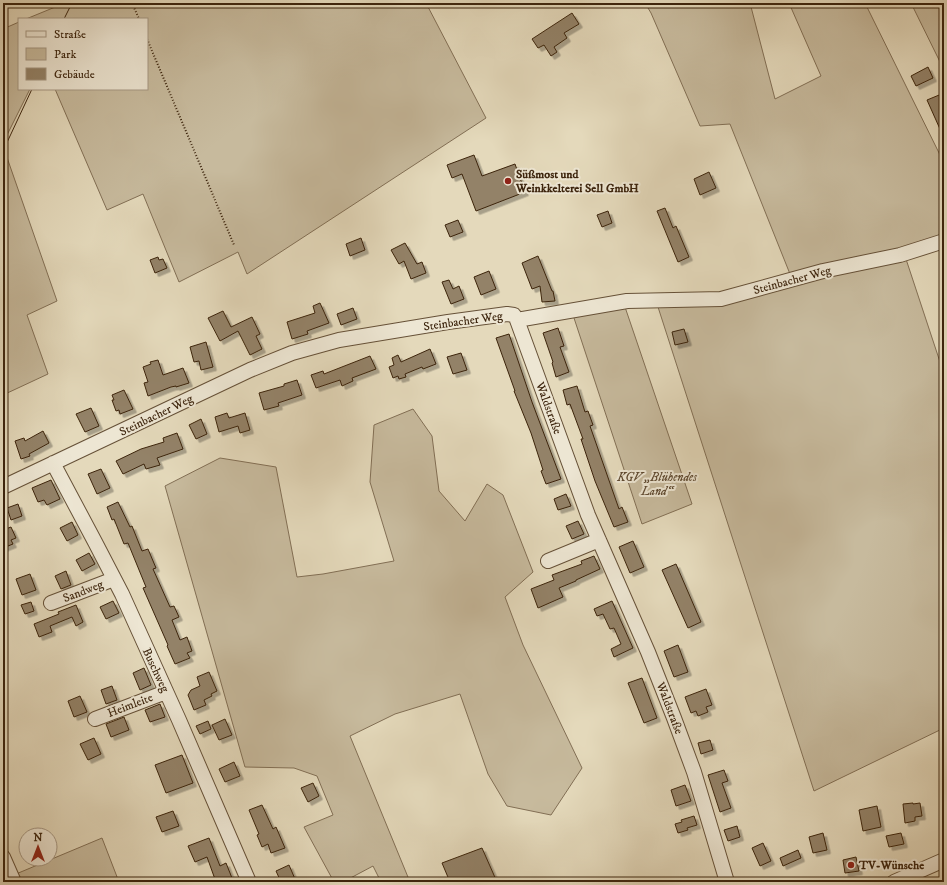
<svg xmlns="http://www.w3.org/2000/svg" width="947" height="885" viewBox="0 0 947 885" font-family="'IM FELL DW Pica',serif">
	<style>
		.green { fill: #c7ba9d; stroke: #826f55 }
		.building { fill: #938267; stroke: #3c240d; filter: url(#shadow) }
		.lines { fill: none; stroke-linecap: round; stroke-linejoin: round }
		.minor-casing { stroke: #665138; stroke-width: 16 }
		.path { stroke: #3c240d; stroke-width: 2; stroke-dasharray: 1 2; stroke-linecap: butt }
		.minor { stroke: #ede6d3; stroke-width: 14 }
		.tram { stroke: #3c240d; stroke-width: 1 }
		.poi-dot { fill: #8f2418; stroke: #ede6d3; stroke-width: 1.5 }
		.labels { text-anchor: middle; stroke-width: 4; stroke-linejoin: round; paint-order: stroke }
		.poi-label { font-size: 12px; font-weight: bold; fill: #3c240d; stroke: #ede6d3; text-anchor: start }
		.street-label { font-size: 12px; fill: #3c240d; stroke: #ede6d3 }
		.park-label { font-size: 12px; font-style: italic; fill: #5f4a31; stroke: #ede6d3 }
	</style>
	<defs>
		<filter id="shadow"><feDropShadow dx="3.5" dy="3.5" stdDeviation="0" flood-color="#0004"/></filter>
	</defs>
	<rect width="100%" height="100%" fill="#e4d9bb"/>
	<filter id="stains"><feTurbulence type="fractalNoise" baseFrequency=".005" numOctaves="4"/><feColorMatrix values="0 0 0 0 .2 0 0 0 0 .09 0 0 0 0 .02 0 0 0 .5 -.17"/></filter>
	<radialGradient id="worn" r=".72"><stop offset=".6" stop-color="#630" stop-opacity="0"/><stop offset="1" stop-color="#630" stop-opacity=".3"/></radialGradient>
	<path class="green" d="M65,3H426L486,118L247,274L238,252L179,282L143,194L107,210L55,89H147V19H26Z
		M645,3H750L775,99L821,76L789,3H865L944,163V235L903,250L944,374V728L814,791L658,307L794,284L730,124L700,126L651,13Z
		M911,3H944V70Z
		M19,22V89H30L3,143V29Z
		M3,146L57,301L27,315L48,374L3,395Z
		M625,307L692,504L642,524L573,315Z
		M413,409L432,436L439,491L465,521L487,484L503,495L533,572L505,597L523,645L582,768L551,815L507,806L488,774L460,694L395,714L350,736L410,882H381L373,866L343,882H334L304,827L333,815L317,776L294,768L245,767L165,486L220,458L276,467L297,577L323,574L394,561L370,482L374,425Z
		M102,838L119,882H20L16,874Z"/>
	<path class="building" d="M572,13L579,24L564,33L567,38L554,47L557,52L551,56L544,45L538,48L532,39Z
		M928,67L933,78L916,86L911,76Z
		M944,93V138L927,100Z
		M474,155L482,176L515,164L525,192L476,211L462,174L452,178L447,165Z
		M709,172L716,188L700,195L694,179Z
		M665,208L673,228L676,226L689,257L678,262L657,211Z
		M608,211L612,223L602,227L597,215Z
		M458,220L463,232L450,237L445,225Z
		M361,238L365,250L350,256L346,244Z
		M405,243L417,264L422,262L426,273L411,279L404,261L399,264L391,250Z
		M538,256L552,291H553L555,301L542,302L540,286L532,289L522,263Z
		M158,257L159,260L163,259L167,268L155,273L150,260Z
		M489,271L496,289L481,295L474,277Z
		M449,280L453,289L459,286L464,299L451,304L442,282Z
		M320,303L329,323L307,331L308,334L292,339L287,322L315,313L313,306Z
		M353,308L357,319L341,325L337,314Z
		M223,311L231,327L252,317L260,334L256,336L262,349L250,355L238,331L220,341L208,318Z
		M558,328L564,346L560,347L569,372L556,377L552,363L553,362L543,333Z
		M684,329L688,342L675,345L672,332Z
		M509,334L532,402L561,479L546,484L541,471L543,470L531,433L514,391H515L496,338Z
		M206,342L213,367L201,370L199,361L194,362L190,347Z
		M430,349L436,364L423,369L422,367L405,374L406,377L399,379L398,376L393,378L389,367L394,365L392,358L398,355L401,362Z
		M461,353L467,370L453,374L447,357Z
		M370,356L376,369L352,378L353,381L342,386L340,380L316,388L311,375L323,371L324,374Z
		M158,360L163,375L183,368L189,383L176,387V386L171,387L148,396L144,383L148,382L143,367L151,364L150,362Z
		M297,380L302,395L278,403L279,406L264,410L259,393L284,386V384Z
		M577,386L585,412L588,411L593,425L590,426L619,509L622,507L628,522L614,527L595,481L581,439H583L570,404L567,405L563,390Z
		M124,390L133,409L120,414L119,410L116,411L112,400H114L112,395Z
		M91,408L99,426L85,432L76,414Z
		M227,413L229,418L245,413L250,430L240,433L238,426L219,432L215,417Z
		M201,419L207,434L196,439L189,425Z
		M43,431L49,443L29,454L30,456L21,459L15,441L24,438L25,441Z
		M177,433L183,449L157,458L160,465L146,469L144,464L123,474L116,461L141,449L164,442L163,438Z
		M101,469L110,488L97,494L88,474Z
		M51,480L60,499L47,505L44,500L38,502L32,488Z
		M566,494L571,506L558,510L554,499Z
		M118,502L130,527L132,526L142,551L148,549L156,568L153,569L170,607L174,606L179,617L172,620L180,640L187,637L192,651L187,653L190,658L175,664L167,646L168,645L143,588L146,587L128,543L124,544L114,519L112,520L107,507Z
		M18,504L22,516L11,520L7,508Z
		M578,521L584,534L572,539L566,526Z
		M72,522L78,535L67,541L60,528Z
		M11,527L16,538L11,540L13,544L3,548V530Z
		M633,541L644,567L630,573L619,547Z
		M89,553L95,564L82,571L76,560Z
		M594,556L600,569L576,580V581L559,588L563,597L538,608L531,589L554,580L552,575L582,564L581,561Z
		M676,564L701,622L688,628L662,570Z
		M66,571L71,585L61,589L55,576Z
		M30,574L36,590L22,595L16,579Z
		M113,601L119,613L106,619L100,607Z
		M612,601L633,648L614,657L611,649L621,644L614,628L610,629L603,614L597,616L594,609Z
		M31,602L34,611L25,614L21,605Z
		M76,605L83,622L76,626L72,617L50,626L52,632L39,637L34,624L59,614L58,612Z
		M678,645L688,672L674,677L664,651Z
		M144,668L151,685L140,690L133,673Z
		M209,672L217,691L211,694L212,696L204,700L206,705L194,710L188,695L191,690L200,686L197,677Z
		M642,678L657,718L644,723L628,683Z
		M112,686L117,700L106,704L101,690Z
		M706,689L712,705L706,707L708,712L698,716L696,711L691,713L685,697Z
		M80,696L87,712L74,717L68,701Z
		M160,704L165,717L150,722L145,710Z
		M124,717L129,730L111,737L106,724Z
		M225,719L232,735L219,740L212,725Z
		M208,721L211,729L200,734L196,726Z
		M94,738L101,754L88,760L80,744Z
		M710,740L713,750L701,754L698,743Z
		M182,755L193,783L166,793L155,765Z
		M234,762L240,776L225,782L219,769Z
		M724,770L728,781L722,783L731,808L720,812L708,775Z
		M313,783L319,796L308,802L301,788Z
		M685,785L691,801L676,806L671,790Z
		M913,803V804L920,803L922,816L915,817V821L905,823L903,804Z
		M262,805L273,829L276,827L285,848L271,853L268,844L262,847L257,835L259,834L249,810Z
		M877,806L881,827L863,831L859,810Z
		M173,811L179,826L162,832L156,817Z
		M694,816L697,825L687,828L688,830L678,833L675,824L682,822L681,820Z
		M737,826L740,837L728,841L724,830Z
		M823,833L827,850L813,853L809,837Z
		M901,833L904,844L889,847L886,836Z
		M209,838L220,866L226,863L232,878L221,882H216L207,857L195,862L188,846Z
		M763,843L771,861L760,866L752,848Z
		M482,848L497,882H450L442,863Z
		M798,850L801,858L783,866L780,858Z
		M856,857L859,871L845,873L843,860Z
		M289,865L295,879L288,882H281L276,871Z"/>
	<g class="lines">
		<defs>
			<path id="minor" d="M517,320L627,301L721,299L823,271L900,255L944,241
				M53,463L95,542L122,594L179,720L249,882
				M3,487L250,370L292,353L339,340L448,322L507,314L514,315L517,320L588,515L648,652L674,718L694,772L727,882
				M548,561L599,540
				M51,603L114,579
				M95,719L166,692
				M3,857L14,882
				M894,882L944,860"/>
		</defs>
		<use href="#minor" class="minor-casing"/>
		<path class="path" d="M132,3L139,19
			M147,39L234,245"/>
		<use href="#minor" class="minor"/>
		<path class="tram" d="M64,19L72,3
			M3,151L32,89
			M3,880L4,882"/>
	</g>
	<g class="poi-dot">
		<circle cx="508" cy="181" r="4"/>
		<circle cx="851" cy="865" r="4"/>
	</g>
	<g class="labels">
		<g class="poi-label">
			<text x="516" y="178">Süßmost und<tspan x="516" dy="14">Weinkkelterei Sell GmbH</tspan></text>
			<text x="859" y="869">TV-Wünsche</text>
		</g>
		<g class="street-label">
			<text transform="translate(792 280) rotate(-15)" y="4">Steinbacher Weg</text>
			<text transform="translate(463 321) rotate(-8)" y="4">Steinbacher Weg</text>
			<text transform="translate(549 408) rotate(70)" y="4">Waldstraße</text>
			<text transform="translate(156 415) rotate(-26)" y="4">Steinbacher Weg</text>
			<text transform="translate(83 591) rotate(-21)" y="4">Sandweg</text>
			<text transform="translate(156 670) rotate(65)" y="4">Buschweg</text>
			<text transform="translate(130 705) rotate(-21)" y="4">Heimleite</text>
			<text transform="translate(670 708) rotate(69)" y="4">Waldstraße</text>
		</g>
		<g class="park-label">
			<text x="657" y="481">KGV „Blühendes<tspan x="657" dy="14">Land“</tspan></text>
		</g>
	</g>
	<rect width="947" height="885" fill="none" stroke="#e4d9bb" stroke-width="16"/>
	<rect x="4" y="4" width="939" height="877" fill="none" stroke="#3c240d" stroke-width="2"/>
	<rect x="8" y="8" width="931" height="869" fill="none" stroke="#3c240d"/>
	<rect x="18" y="18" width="130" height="72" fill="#ede6d3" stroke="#a69884"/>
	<rect x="26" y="31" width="20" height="6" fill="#ede6d3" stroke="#a69884"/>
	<text x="54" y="38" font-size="12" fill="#3c240d">Straße</text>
	<rect x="26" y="48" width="20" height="12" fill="#c7ba9d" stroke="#a69884"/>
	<text x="54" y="58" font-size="12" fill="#3c240d">Park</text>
	<rect x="26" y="68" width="20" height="12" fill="#938267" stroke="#a69884"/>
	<text x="54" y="78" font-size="12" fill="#3c240d">Gebäude</text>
	<g transform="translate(38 847)"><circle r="19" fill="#ede6d3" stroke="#a69884"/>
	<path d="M0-3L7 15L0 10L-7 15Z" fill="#8f2418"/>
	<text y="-6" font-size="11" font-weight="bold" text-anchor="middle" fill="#3c240d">N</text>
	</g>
	<rect width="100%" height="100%" filter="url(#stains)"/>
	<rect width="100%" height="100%" fill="url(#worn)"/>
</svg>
